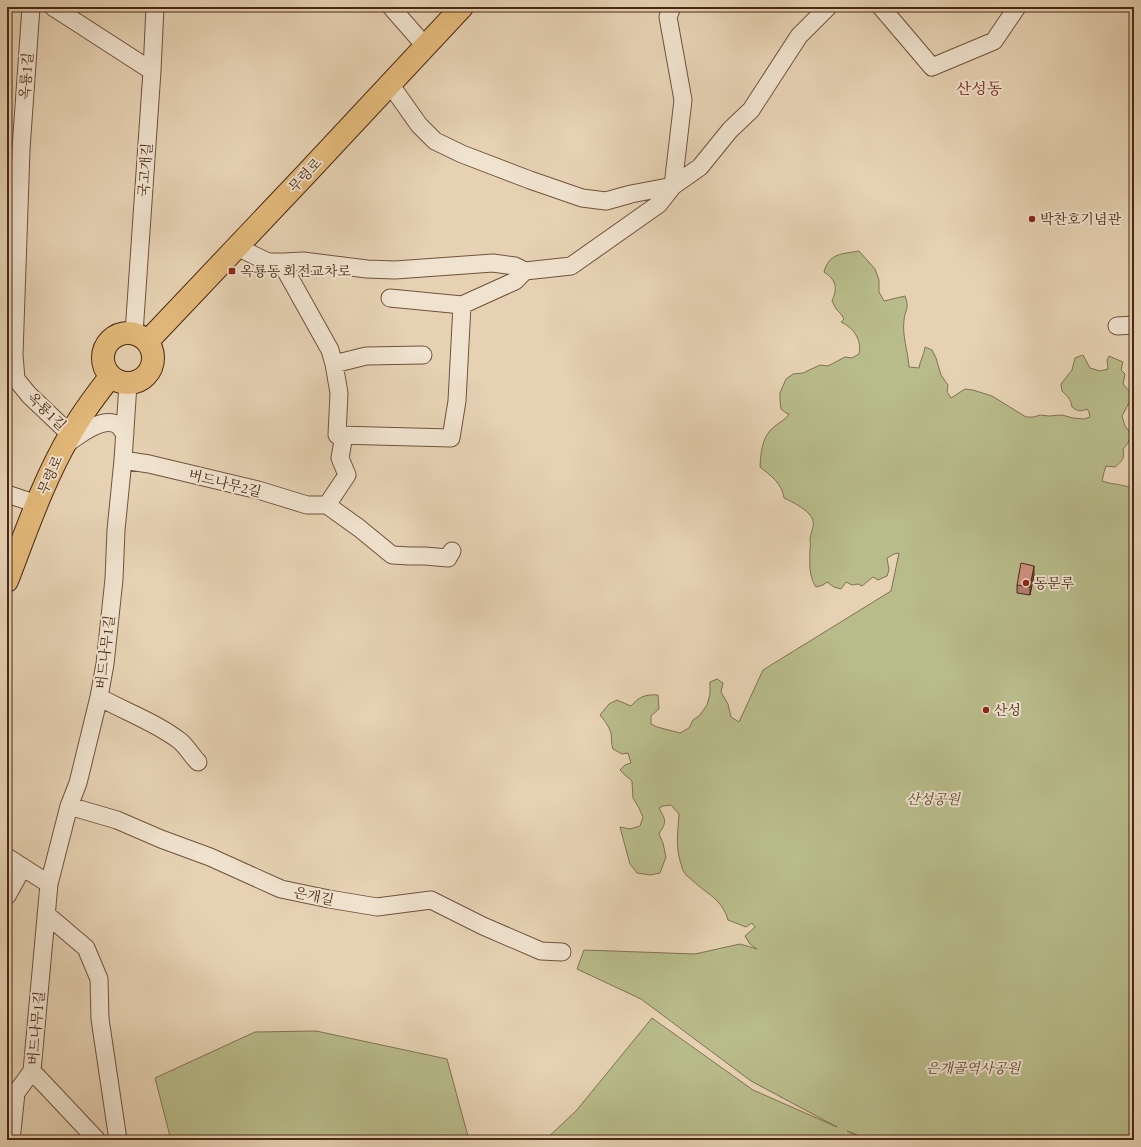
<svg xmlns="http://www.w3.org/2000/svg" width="1141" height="1147" viewBox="0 0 1141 1147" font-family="'EB Garamond','Noto Serif KR',serif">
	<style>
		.green { fill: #b8bb8a; stroke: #817250 }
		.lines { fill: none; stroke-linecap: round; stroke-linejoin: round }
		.minor-casing { stroke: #71523c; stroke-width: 19 }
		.major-casing { stroke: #4a2815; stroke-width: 24 }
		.minor { stroke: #efe2ce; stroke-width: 17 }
		.major { stroke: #e3b97a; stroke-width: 22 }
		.wall { fill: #b47c70; stroke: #4a2815 }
		.shaded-wall { fill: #92655b; stroke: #4a2815 }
		.building { fill: #d19082; stroke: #4a2815 }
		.poi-dot { fill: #8f2418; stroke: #efe2ce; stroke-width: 1.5 }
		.labels { text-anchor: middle; stroke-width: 4; stroke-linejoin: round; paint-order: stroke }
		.street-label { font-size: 14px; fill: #4a2815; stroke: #efe2ce }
		.poi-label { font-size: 14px; fill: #4a2815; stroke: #efe2ce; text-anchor: start }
		.park-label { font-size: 14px; font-style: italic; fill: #60452c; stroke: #efe2ce }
		.quarter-label { font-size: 16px; fill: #7a1f14; stroke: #efe2ce }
	</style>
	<rect width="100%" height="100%" fill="#e6d2b3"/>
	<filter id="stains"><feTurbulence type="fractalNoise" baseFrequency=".005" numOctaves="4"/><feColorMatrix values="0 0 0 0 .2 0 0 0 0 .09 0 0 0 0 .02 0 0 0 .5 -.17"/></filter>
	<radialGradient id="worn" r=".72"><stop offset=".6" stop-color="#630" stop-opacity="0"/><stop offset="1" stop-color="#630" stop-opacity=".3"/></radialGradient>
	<path class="green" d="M859,251L875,269L879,280V292L884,301L905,296C910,309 905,309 904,320C902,336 908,351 909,367L919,368C920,361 924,355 925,347L932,350L936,358L941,375L948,385L947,392L951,398L965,389L973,390L992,396L1026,417H1034L1040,415L1049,416L1062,415L1073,418L1084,419L1090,417L1089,412L1087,409C1080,412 1077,411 1072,407C1071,399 1067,396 1062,391L1061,384L1072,370L1075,358L1083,355L1090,368L1100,371L1108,369L1107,360L1109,356L1123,362L1121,370L1125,374L1123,384L1130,392V401L1122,416L1125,426L1129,431L1130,437L1128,443L1123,449C1125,459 1122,461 1115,467L1106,466L1104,472L1102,481C1113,485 1124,484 1134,489V1140H870L847,1131L866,1140H545L576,1111L652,1018L753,1090L837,1127L751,1081L641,999L577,969L584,950L695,954L740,944L757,949L750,944L745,936L755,927L752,923L746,927L728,920C722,899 708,895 693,881C690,878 686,876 684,872C682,870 682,866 681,864C675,845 678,833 679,814L671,805L663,806L659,808C666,821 667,821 659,834L663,843L666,857L660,873L650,875L637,873L630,864L624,842L620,827L630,829L640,826L643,817L639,808L633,798L632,781L625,775L620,770L625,765L631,763L628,753L622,754L613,749C611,744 612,738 611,733C609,726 604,720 600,715L609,704L617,700L631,706C639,697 645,694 658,695L659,709L651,716V724L657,727L680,733L689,728L693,720L700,715L707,705L710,694V682L717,679L723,683L721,692L728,704L731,717L739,722L763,670L891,591L899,553L894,554L887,558L889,570L887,576L878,580L873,577L862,586L858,584L852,585L846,582L841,589L834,587L827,582L823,585L816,587C808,575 810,562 810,548C811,545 810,542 810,539C811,530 817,523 810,515C803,507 794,503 784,498C782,483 771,476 760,467C761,451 762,436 775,426C780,422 785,420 789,414L786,413L781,409L780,400V393L786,379L793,374L803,373L820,365L828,366L845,357L852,358L859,354C862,340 854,328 841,322L844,319L841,314L836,309L832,301C838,287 836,280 824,272C829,253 842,254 859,251Z
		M316,1031L447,1059L469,1140H171L155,1078L255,1032Z"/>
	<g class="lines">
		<defs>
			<path id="minor" d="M31,7L21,149L14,355L16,379L29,395L70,434
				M53,7L152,71
				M391,7L426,47
				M672,7L668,17L683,100L673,186
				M881,7L932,67L994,41L1017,7
				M390,84L419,125L435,141L462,154L530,180L582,198L606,201L631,194L673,186
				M237,247L268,262H284
				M390,298L462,305L515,281L525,271
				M1117,326L1134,325
				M134,333L152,71L155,7
				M423,355L366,356L334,364L339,393L337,435L451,438L457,401L462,305
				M334,364L330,350L287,273L284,262L303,261L367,269L395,270L493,263L515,266L525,271L571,266L659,204L673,186L700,167L730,130L751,110L799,36L828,7
				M344,435L340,458L347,475L327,505L359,528L392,555L410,556H425L448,558L452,551
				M65,445C78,436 104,414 119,426C121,428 123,432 125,434
				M123,460L149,464L258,490L307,505H327
				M7,494L37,504
				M99,697C126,712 155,722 180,741C187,747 192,756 198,762
				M69,806L117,820L161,839L210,857L281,889L329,899L377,907L431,900L483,926L541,951L562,952
				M7,857L49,884
				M7,896L23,867
				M46,914L86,948L99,979L100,1019L118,1140
				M11,1140L16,1093L32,1071
				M97,1140L32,1071L49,884L69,806L78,783L99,697L105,664L114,579L116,530L123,460L128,384"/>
			<path id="major" d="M103 358a25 25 0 1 1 50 0a25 25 0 1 1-50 0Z
				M147,342L307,173L462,7
				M7,581C26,532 43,481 70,435C81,414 96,395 110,377"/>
		</defs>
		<use href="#minor" class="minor-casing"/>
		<use href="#major" class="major-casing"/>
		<use href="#minor" class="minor"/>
		<use href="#major" class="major"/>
	</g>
	<path class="wall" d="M1034,574L1030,595L1017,593V585Z"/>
	<path class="shaded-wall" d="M1034,566V574L1030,595V587Z"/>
	<path class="building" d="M1021,563L1034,566L1030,587L1017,585Z"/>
	<g class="poi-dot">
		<circle cx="1032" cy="219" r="4"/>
		<rect x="228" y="267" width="8" height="8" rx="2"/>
		<circle cx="1026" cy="583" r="4"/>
		<circle cx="986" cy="710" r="4"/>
	</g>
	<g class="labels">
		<g class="street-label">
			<text transform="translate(26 76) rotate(-86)" y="5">옥룡1길</text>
			<text transform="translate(145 170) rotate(-86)" y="5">국고개길</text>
			<text transform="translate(305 175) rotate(-47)" y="5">무령로</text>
			<text transform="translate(47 411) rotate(44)" y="5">옥룡1길</text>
			<text transform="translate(50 475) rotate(-66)" y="5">무령로</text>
			<text transform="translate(225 483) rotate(14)" y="5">버드나무2길</text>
			<text transform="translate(105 652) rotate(-83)" y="5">버드나무1길</text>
			<text transform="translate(314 896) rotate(12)" y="5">은개길</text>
			<text transform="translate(36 1028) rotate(-85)" y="5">버드나무1길</text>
		</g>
		<g class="poi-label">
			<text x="1040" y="224">박찬호기념관</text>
			<text x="240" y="276">옥룡동 회전교차로</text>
			<text x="1034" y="588">동문루</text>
			<text x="994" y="715">산성</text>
		</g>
		<g class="park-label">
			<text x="933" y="804">산성공원</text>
			<text x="973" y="1073">은개골역사공원</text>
		</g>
		<g class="quarter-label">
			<text x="979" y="94">산성동</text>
		</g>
	</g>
	<rect width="1141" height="1147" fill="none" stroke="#e6d2b3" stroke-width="24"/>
	<rect x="8" y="8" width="1125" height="1131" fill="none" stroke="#4a2815" stroke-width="2"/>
	<rect x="12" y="12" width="1117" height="1123" fill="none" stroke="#4a2815"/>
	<rect width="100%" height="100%" filter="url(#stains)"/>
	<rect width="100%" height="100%" fill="url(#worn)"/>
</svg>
